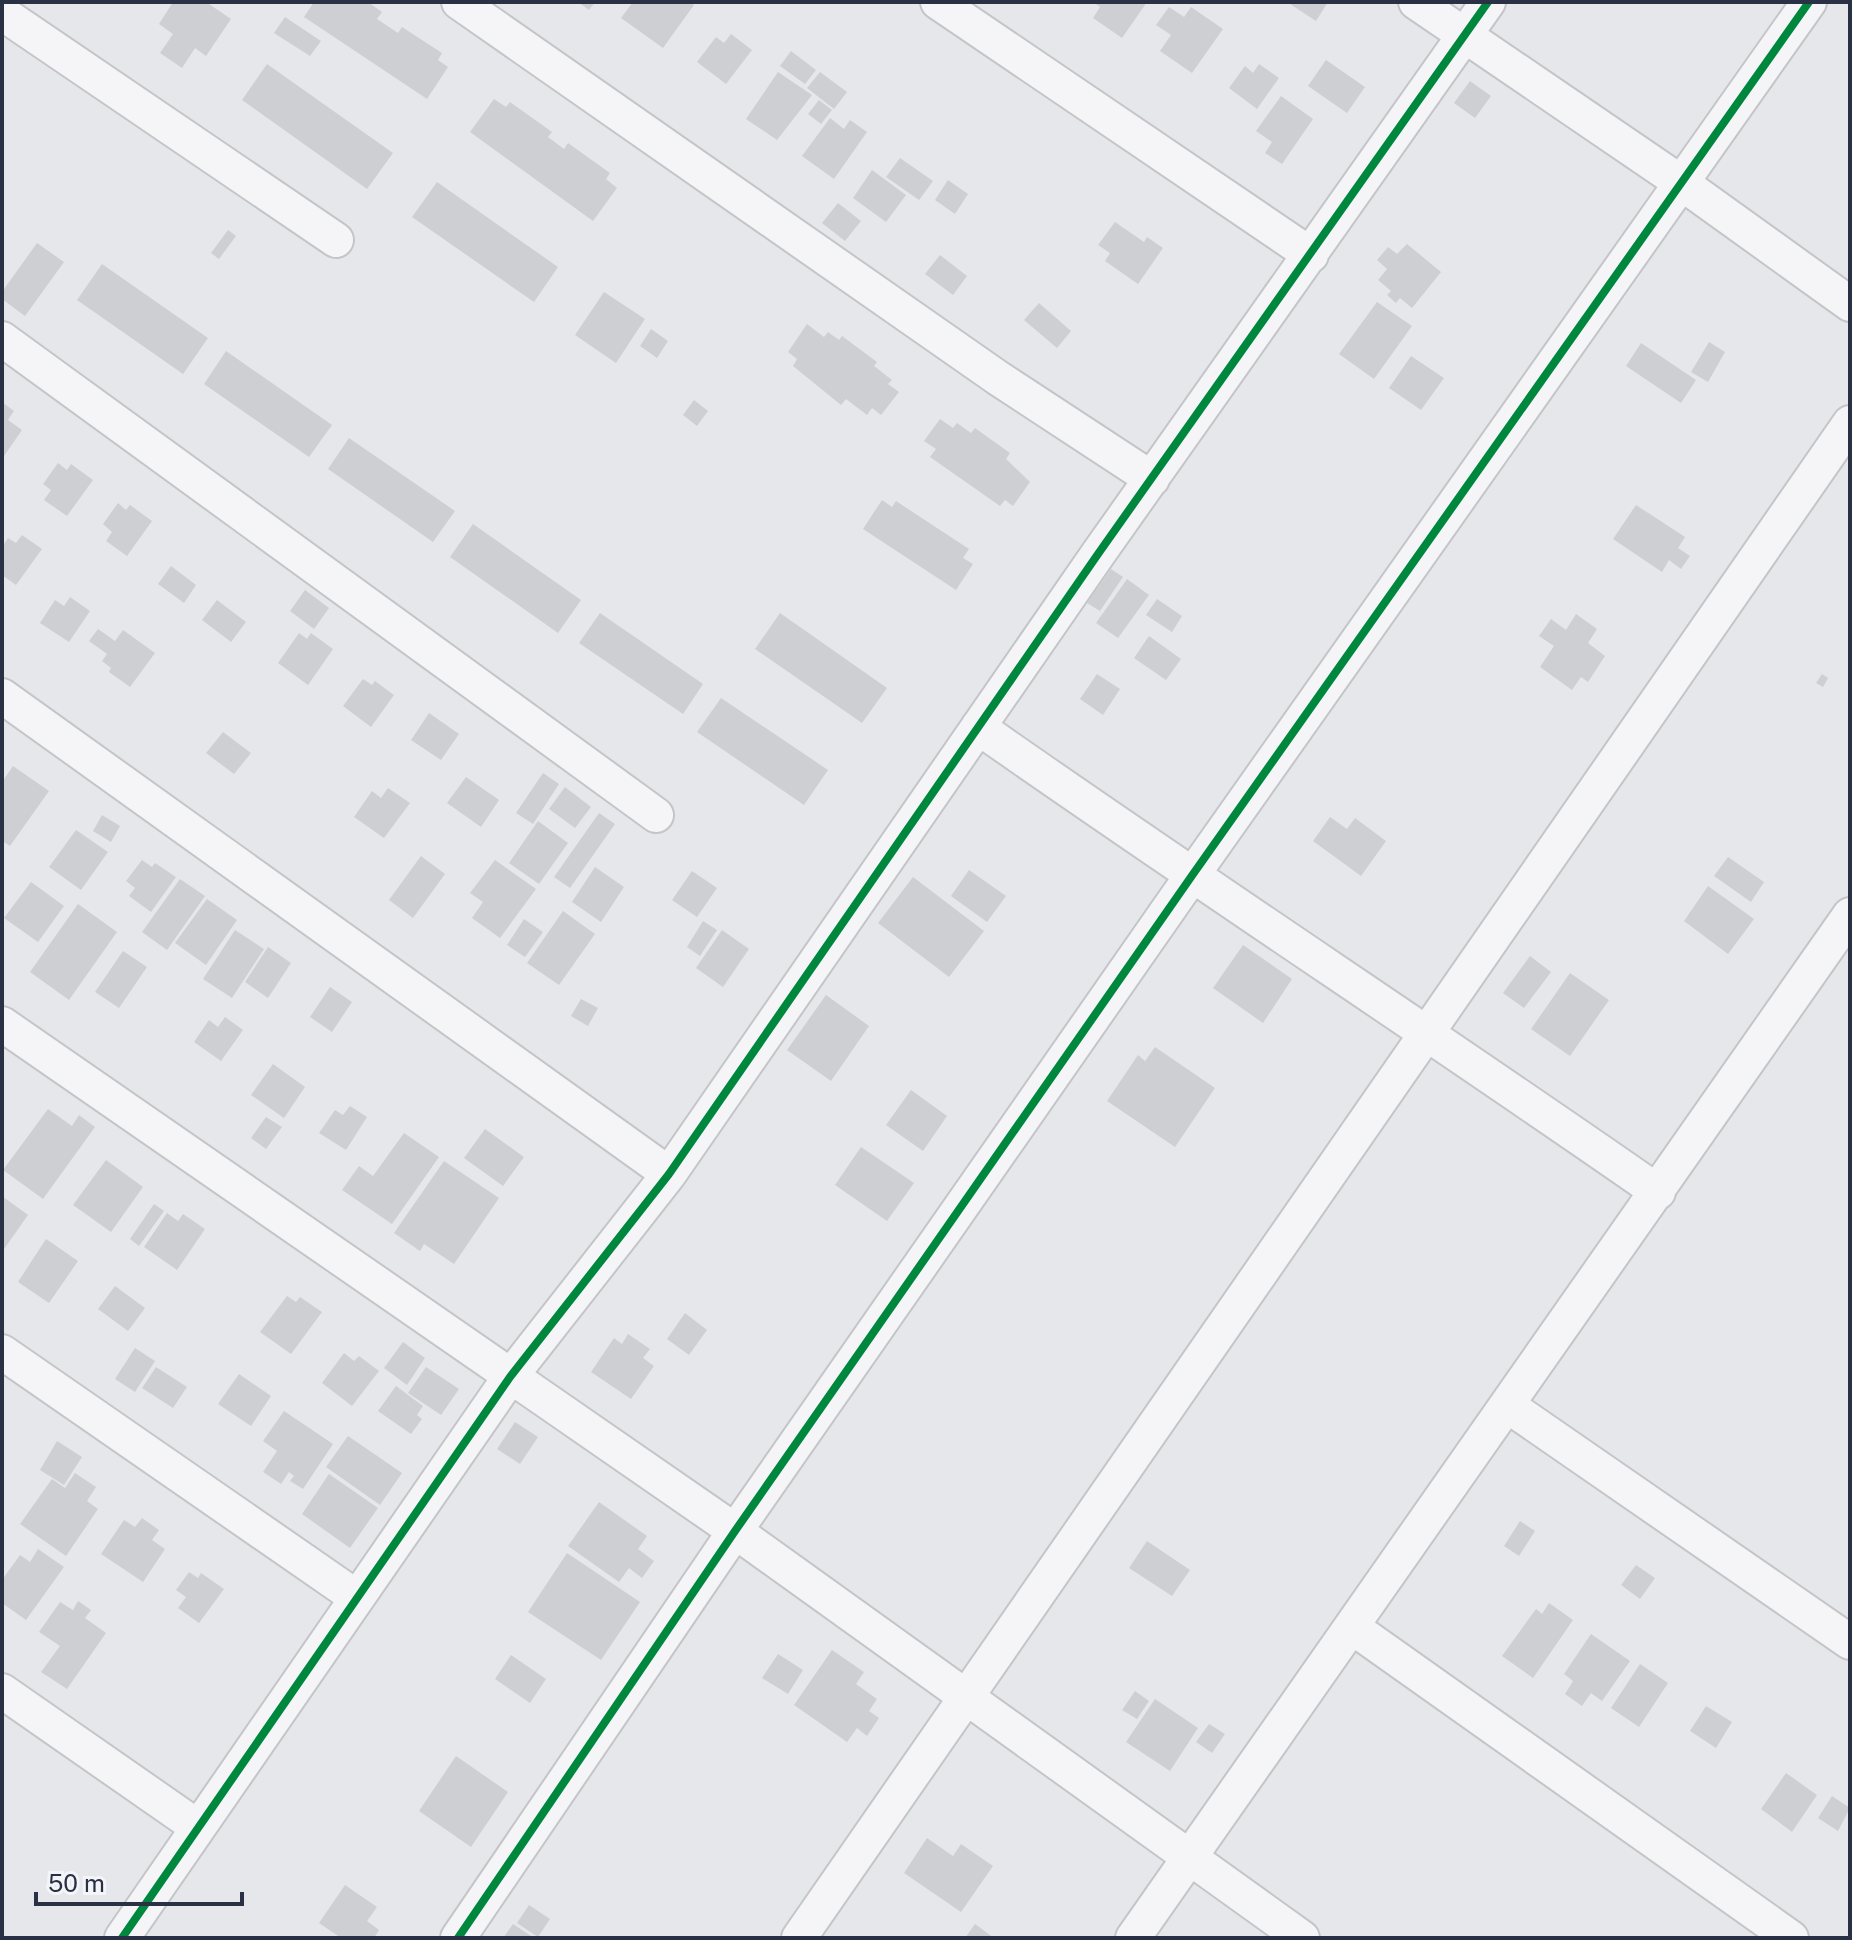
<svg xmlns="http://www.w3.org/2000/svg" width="1852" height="1940" viewBox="0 0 1852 1940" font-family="'Public Sans',sans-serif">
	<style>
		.building { fill: #cecfd3 }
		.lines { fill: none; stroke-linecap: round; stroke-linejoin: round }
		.minor-casing { stroke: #c4c5c8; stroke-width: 38 }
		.minor { stroke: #f5f5f7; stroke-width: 34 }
		.cycleway-casing { stroke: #f4f5f9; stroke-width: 13 }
		.cycleway { stroke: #00873e; stroke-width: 8 }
	</style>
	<rect width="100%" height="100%" fill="#e6e7ea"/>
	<path class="building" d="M173,2H206L231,19L206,56L195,48L182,68L160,53L173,34L159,24Z
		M314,2H368L382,12L377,19L398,33L402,27L442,53L438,60L448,67L427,99L304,17Z
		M578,2H595L589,10Z
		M633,2H690L694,5L663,48L621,18Z
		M1093,2H1147L1122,38L1093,18L1100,7Z
		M1287,2H1328L1316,21Z
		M1169,7L1184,17L1191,7L1223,29L1192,73L1160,51L1171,35L1156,25Z
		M285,17L321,41L310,56L274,33Z
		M731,34L752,50L726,84L697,62L716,37L724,43Z
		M791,51L816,70L805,84L780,66Z
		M1326,60L1365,87L1347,113L1308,86Z
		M267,64L393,153L367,189L242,100Z
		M1259,64L1279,78L1257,109L1229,88L1245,66L1253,73Z
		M778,72L812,95L777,140L746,119Z
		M820,72L847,92L834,109L807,88Z
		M1470,81L1491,96L1475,118L1454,103Z
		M1281,96L1313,119L1282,164L1265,153L1272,142L1256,131Z
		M494,99L506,107L510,102L552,132L548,137L564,149L568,143L610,173L606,179L617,188L593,221L470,132Z
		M819,100L832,110L821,124L808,114Z
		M830,118L844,129L850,120L867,132L834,179L802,156Z
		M900,158L933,181L919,200L886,177Z
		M872,170L906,195L886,222L853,198Z
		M948,180L968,194L955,214L935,200Z
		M437,182L558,267L534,302L412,217Z
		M838,203L861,221L845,241L822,223Z
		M1115,222L1144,242L1147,237L1163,248L1138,284L1105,261L1110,253L1098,245Z
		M228,230L236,236L219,259L211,253Z
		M37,243L64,262L25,316L2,299V292Z
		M1407,244L1441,272L1412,308L1400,298L1396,303L1387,295L1391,291L1378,280L1387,269L1377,260L1388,247L1397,254Z
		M940,255L967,276L953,295L925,274Z
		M102,264L208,338L183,374L77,300Z
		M604,292L645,319L616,363L575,335Z
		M1377,302L1412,326L1374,379L1339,354Z
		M1039,303L1071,331L1057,348L1024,320Z
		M807,324L824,337L828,332L839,340L842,336L877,362L874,366L892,380L888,384L899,392L881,415L872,408L867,415L846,399L841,405L793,366L797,359L788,352Z
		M651,329L668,341L657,358L640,346Z
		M1709,342L1725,352L1708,382L1691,372Z
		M1641,343L1696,380L1681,403L1626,366Z
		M226,351L332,425L309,457L204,384Z
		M1411,356L1444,378L1421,410L1389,388Z
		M694,400L708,411L697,426L683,415Z
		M2,402L14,411L8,420L22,430L2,459Z
		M940,419L953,428L957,423L971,433L975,428L1010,453L1006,459L1030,482L1013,506L1005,500L1000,506L930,457L936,449L924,441Z
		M349,438L455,511L433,542L328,469Z
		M58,463L67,470L71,464L93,480L67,516L44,500L51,490L43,484Z
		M882,500L892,507L896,501L969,549L963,558L973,564L956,590L863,529Z
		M118,503L126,510L130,505L152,521L127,556L106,541L112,532L103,524Z
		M1636,505L1685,537L1678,548L1690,556L1681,569L1669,560L1662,572L1613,539Z
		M473,524L581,600L558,633L450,557Z
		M22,535L42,549L16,585L2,575V547L8,538L16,543Z
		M171,566L196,585L184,603L158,584Z
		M1111,569L1123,577L1100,611L1087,603Z
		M1127,579L1149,595L1118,638L1096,623Z
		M305,590L329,608L314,629L290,611Z
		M70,597L90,611L69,642L40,623L55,600L64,606Z
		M1157,599L1182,616L1172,632L1146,615Z
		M217,600L246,622L231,642L202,620Z
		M600,613L703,684L683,714L579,643Z
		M780,613L887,688L862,723L755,649Z
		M1576,614L1597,629L1588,643L1605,656L1588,682L1581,677L1572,690L1540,667L1554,646L1539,636L1551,619L1566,630Z
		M98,629L115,641L123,630L155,653L130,687L109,672L111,668L102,661L107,654L89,641Z
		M299,633L307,639L311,633L333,649L308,685L278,663Z
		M1149,636L1181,659L1166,680L1134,658Z
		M1097,674L1120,689L1103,715L1080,699Z
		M1822,674L1828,678L1823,687L1816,683Z
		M363,679L372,685L375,681L394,695L371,727L343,706Z
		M721,698L828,770L804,805L697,732Z
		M429,713L459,734L441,760L411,740Z
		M223,732L251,753L234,774L206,753Z
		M13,766L49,791L10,846L2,841V782Z
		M543,773L559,784L533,824L516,813Z
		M466,777L499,800L481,827L447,803Z
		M565,787L591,807L575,828L549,809Z
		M388,788L410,803L384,838L354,817L372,791L381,798Z
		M599,813L615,824L570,888L554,877Z
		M102,815L120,826L111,842L93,831Z
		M1330,817L1347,829L1355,818L1386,841L1361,876L1313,841Z
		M538,821L568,843L539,884L509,863Z
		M76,830L108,852L81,890L49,867Z
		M421,856L445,874L413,918L389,900Z
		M1728,857L1764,882L1751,902L1714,876Z
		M142,860L152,867L155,863L176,877L151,912L129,896L135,888L126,881Z
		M495,860L536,889L500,938L472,918L483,902L470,893Z
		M595,867L624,887L601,922L572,902Z
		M969,870L1006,896L987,922L951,896Z
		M692,871L717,888L697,917L672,900Z
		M913,877L984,931L949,977L878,923Z
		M180,879L205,896L167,950L142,932Z
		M31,882L64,906L38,942L4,918Z
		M1708,886L1754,919L1728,954L1684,921Z
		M207,899L237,920L206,965L175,943Z
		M78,904L117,932L69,1000L30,972Z
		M563,911L595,934L559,985L527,963Z
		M524,919L543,932L525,957L507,945Z
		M703,921L717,930L700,956L687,947Z
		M235,930L264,949L232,998L203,979Z
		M722,930L749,949L723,987L696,968Z
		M1243,945L1292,979L1263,1023L1213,988Z
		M268,947L291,963L268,998L245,982Z
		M123,951L147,967L119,1008L95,992Z
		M1530,956L1551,972L1524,1008L1503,993Z
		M1570,973L1609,1000L1570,1056L1531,1029Z
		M330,987L352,1002L332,1032L310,1017Z
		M826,995L869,1026L831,1081L787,1050Z
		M581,999L598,1008L588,1026L571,1016Z
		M225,1017L243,1030L221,1061L194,1042L209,1020L218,1027Z
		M1155,1047L1215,1088L1175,1147L1107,1101L1138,1055L1145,1061Z
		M273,1064L305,1087L284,1118L251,1095Z
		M911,1090L947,1116L923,1151L886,1125Z
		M350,1106L367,1117L346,1150L319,1133L335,1110L343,1115Z
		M48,1109L72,1126L79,1115L95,1127L43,1199L3,1170Z
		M266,1117L282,1127L266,1149L251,1138Z
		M485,1129L524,1157L503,1186L464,1158Z
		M404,1133L439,1157L392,1224L342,1190L359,1166L373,1176Z
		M861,1147L914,1183L887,1221L835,1185Z
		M106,1160L143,1187L111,1232L73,1205Z
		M444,1161L499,1198L454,1264L424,1244L420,1251L394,1233Z
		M2,1196L28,1215L2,1252Z
		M154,1204L164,1211L139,1246L130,1239Z
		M167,1213L178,1221L183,1214L205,1229L177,1270L144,1247Z
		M46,1239L78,1261L49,1303L18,1282Z
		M115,1286L145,1308L128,1331L98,1309Z
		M287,1296L296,1302L300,1297L322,1312L291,1354L260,1332Z
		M685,1313L707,1330L689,1355L667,1339Z
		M628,1334L650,1349L643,1358L654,1366L631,1399L591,1372L614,1338L622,1344Z
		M403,1342L425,1358L407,1385L384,1368Z
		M135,1348L155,1361L135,1392L115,1379Z
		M344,1353L354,1361L359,1356L379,1371L352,1406L322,1383Z
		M156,1367L187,1387L173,1408L142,1388Z
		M426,1367L459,1389L441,1415L408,1393Z
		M239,1374L271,1396L251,1426L218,1404Z
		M396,1386L423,1406L417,1415L422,1419L411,1434L378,1411Z
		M284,1411L333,1444L303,1489L290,1481L294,1476L289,1472L281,1484L263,1472L277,1451L263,1441Z
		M515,1422L538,1437L520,1464L497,1449Z
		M348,1436L402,1473L380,1505L326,1467Z
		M57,1441L82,1457L64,1485L40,1470Z
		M75,1473L96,1487L87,1501L98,1509L66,1556L20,1524L52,1479L65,1488Z
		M329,1474L378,1508L350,1548L302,1514Z
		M599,1502L647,1536L638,1549L654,1561L642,1578L629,1568L619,1582L568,1546Z
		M142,1518L159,1530L152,1540L165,1549L143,1582L101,1554L124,1520L135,1527Z
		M1520,1521L1535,1531L1519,1556L1504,1546Z
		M1147,1541L1190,1570L1172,1596L1129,1568Z
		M38,1549L64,1567L26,1620L2,1603V1580L20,1555L30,1562Z
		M567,1553L640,1602L601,1660L528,1612Z
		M1636,1565L1655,1578L1640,1599L1621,1585Z
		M189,1572L198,1578L201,1573L224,1589L199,1623L178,1608L186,1597L176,1590Z
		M78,1601L91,1610L85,1618L106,1633L67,1689L41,1672L60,1646L39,1632L60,1602L73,1610Z
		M1549,1603L1573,1620L1533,1678L1502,1656L1536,1609L1542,1614Z
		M1591,1634L1630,1661L1602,1701L1591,1693L1582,1706L1565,1694L1573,1681L1564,1674Z
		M832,1650L864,1672L856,1684L877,1699L869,1711L879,1718L867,1736L857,1728L847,1742L794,1705Z
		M778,1654L803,1670L788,1694L762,1678Z
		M511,1655L546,1679L530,1703L495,1679Z
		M1640,1664L1668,1683L1639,1727L1611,1708Z
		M1135,1691L1149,1701L1137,1719L1122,1710Z
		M1155,1699L1198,1728L1170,1771L1126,1742Z
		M1706,1706L1732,1722L1716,1748L1690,1731Z
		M1209,1724L1225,1734L1212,1753L1196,1742Z
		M456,1756L508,1792L471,1847L419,1811Z
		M1786,1773L1817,1795L1792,1832L1761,1809Z
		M1832,1796L1850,1808L1838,1831L1818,1818Z
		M927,1838L953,1856L961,1844L993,1866L961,1912L904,1873Z
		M345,1885L377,1907L367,1921L379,1930L374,1938H341L319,1923Z
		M529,1905L550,1919L538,1937L517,1923Z
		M513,1924L534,1938H503Z
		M975,1924L994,1938H965Z"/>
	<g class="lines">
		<defs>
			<path id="minor" d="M459,2L998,378L1152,479
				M938,2L1311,255
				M1416,2L1683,184L1850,304
				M2,13L336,240
				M2,339L656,815
				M2,696L669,1174
				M978,727C1203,885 1433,1035 1658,1192
				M2,1024L735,1531L1302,1938
				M2,1352L356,1597
				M1507,1405L1850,1642
				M1352,1627L1791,1938
				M2,1691L196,1826
				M122,1938L510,1377L669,1174L1098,554L1488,2
				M458,1938L735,1531L1191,877L1809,2
				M799,1938L1850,423
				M1133,1938L1850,915"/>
		</defs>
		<use href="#minor" class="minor-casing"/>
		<use href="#minor" class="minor"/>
		<defs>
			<path id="cycleway" d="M122,1938L510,1377L669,1174L1098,554L1488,2
				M458,1938L735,1531L1191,877L1809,2"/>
		</defs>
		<use href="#cycleway" class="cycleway-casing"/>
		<use href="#cycleway" class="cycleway"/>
	</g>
	<rect width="1852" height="1940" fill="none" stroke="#2b3145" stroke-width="8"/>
	<path d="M36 1892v12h206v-12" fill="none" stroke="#2b3145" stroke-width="4"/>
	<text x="48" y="1892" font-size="24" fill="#2b3145" stroke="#f4f5f9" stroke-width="6" paint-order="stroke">50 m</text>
</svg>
